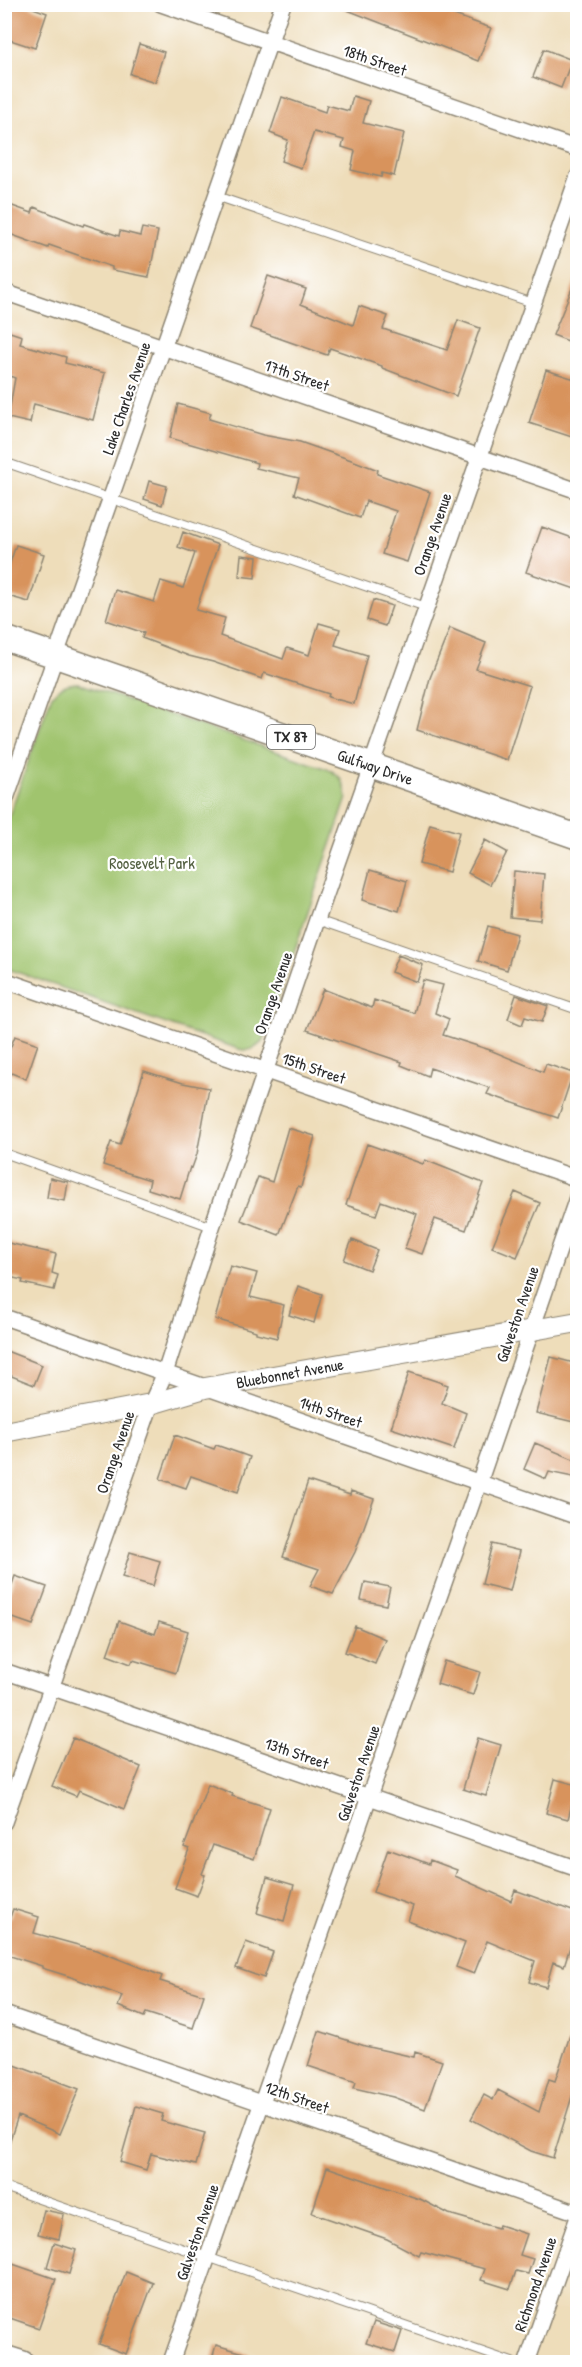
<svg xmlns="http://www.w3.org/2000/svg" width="582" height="2367" viewBox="0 0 582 2367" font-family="'Patrick Hand',sans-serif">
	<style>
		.green { fill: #a0c46e; stroke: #66784c; stroke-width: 1.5 }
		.building { fill: #d8935c }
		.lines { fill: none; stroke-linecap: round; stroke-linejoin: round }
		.service-casing { stroke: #8c8472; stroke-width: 10 }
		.minor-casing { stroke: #8c8472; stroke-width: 18 }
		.tertiary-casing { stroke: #8c8472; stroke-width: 22 }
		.secondary-casing { stroke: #8c8472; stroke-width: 24 }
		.primary-casing { stroke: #8c8472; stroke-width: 27 }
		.service { stroke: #fff; stroke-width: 8 }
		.minor { stroke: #fff; stroke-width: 15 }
		.tertiary { stroke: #fff; stroke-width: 20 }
		.secondary { stroke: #fff; stroke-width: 21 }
		.primary { stroke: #fff; stroke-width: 24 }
		.labels { text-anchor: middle; stroke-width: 4.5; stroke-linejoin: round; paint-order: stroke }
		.shield { fill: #fff; stroke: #6b6b6b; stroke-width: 1.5 }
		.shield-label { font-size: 15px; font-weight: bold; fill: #2b2b2b }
		.street-label { font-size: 16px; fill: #2b2b2b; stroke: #fff }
		.park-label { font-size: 16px; fill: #546142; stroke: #fff }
	</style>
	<rect width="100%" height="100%" fill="#fff"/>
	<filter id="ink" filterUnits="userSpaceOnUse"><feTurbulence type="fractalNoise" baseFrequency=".0167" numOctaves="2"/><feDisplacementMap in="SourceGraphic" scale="12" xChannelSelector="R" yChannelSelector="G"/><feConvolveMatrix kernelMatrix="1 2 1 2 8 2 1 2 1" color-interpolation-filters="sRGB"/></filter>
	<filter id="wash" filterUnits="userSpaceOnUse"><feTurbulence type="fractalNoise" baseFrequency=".008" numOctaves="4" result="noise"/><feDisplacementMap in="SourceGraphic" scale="24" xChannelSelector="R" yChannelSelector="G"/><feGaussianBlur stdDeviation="1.35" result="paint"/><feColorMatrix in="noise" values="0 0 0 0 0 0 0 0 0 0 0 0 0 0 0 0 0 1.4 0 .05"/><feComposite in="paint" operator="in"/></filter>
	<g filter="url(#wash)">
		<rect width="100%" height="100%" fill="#eeddba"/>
		<path class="green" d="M78,683L330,770C342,777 345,785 347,798L264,1039C258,1048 249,1052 239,1049L5,968V828L51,697C58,687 66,683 78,683Z"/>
		<g id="blocks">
			<path class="building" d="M9,4H22L47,13L35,48L4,38V17Z
				M332,4H423L491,28L478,61Z
				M139,44L164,52L155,82L130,74Z
				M544,49L572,60L561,88L533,77Z
				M353,96L369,101L363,123L404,133L394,176L382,173L381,177L351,170L355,151L342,147L344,140L314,132L301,168L281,161L288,140L270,133L282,97L325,112L327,105L349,111Z
				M4,203L32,213L34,207L83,226L84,224L119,236L120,231L140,236L142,228L158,231L149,277L112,270V267L49,245L48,248L4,232Z
				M268,276L306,289L301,304L353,325L359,306L388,316L383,329L447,350L458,320L480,328L456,396L382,368V366L330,348L327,355L250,328Z
				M577,276H578V345L553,335Z
				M4,330L22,336L20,344L66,357L65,363L105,373L93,420L34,404L30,423L8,418L15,378L10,376L9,382L4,381Z
				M546,370L578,380V439L529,423Z
				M178,404L211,413L209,419L263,435L300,442L357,462L378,470L377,474L430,492L407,562L382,554L396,511L366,501L360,518L294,494L299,478L256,468L257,463L170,438Z
				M149,481L167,486L162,505L144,499Z
				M542,527L578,540V590L526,572Z
				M183,532L218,545L196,610L225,618L220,636L283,659L287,648L309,655L319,623L340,629L335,645L367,655L354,704L328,697L329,694L264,673L262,679L213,662L189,656L142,638L144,633L106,620L115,590L154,602L161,581L183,588L195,553L178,547Z
				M16,545L44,554L29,602L4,595V581Z
				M241,555L257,557L255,578L239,576Z
				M373,600L392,606L385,626L367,620Z
				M450,628L486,643L476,669L530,686L507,760L417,730L430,678Z
				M430,824L459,832L449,872L419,864Z
				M485,840L507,852L490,885L468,873Z
				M370,870L407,881L399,911L362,900Z
				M514,871L544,874L540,920L510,917Z
				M488,926L517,934L507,970L478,961Z
				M398,955L423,965L417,982L391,972Z
				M423,980L443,985L435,1013L449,1019L443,1035L490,1050L543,1072L546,1064L573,1073L558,1118L487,1094L490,1088L430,1068L428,1076L401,1065L402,1062L307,1030L323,989L372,1008L374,1000L414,1013Z
				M516,995L548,1006L542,1022L525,1017L522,1025L508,1019Z
				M15,1036L38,1044L26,1079L4,1070V1064Z
				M144,1071L183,1083L209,1088L197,1154L192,1168L190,1167L180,1199L148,1189L150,1180L103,1165L111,1142L120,1145Z
				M288,1128L315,1136L301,1187L298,1186L279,1235L241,1220L258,1177L272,1182Z
				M367,1144L423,1164L425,1160L483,1183L466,1230L435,1219L422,1254L405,1248L417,1214L381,1201L376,1215L346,1205Z
				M50,1178L68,1182L65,1201L47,1198Z
				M515,1192L540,1203L517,1257L492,1247Z
				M352,1240L377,1250L369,1270L344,1260Z
				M4,1242L56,1254L52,1273L58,1275L54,1290L22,1283L23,1280L4,1276Z
				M230,1266L257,1273L250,1297L284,1305L277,1338L256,1333V1331L215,1319Z
				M298,1286L322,1294L314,1323L289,1315Z
				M4,1350L42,1365L34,1385L4,1373Z
				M551,1357L578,1364V1423L536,1413Z
				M409,1372L448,1385L442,1403L466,1413L454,1449L391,1428Z
				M175,1435L214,1449L216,1445L250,1457L238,1492L191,1476L186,1488L160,1479Z
				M535,1443L578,1461V1478L549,1472L546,1479L524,1469Z
				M308,1481L350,1495L351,1491L374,1499L355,1552L333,1594L310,1586L319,1569L283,1557Z
				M492,1544L520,1551L510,1591L482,1584Z
				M130,1552L160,1561L153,1586L122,1577Z
				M15,1576L47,1587L33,1625L4,1615V1607Z
				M365,1582L390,1587L386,1605L361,1600Z
				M119,1621L155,1634L159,1622L188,1631L176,1673L133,1660L131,1664L107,1655Z
				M355,1626L385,1639L375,1664L345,1652Z
				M444,1661L480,1672L473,1695L437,1684Z
				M73,1738L141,1767L124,1809L79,1790L76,1796L52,1786Z
				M478,1738L501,1745L486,1796L463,1789Z
				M555,1779L577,1785L568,1819L546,1813Z
				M208,1784L233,1794L232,1796L270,1808L254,1859L213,1845L202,1874L205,1875L197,1896L175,1888L189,1849L184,1847Z
				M388,1849L429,1864L430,1860L457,1870L455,1876L511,1901L515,1890L578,1913V1921L564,1966L553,1962L546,1987L529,1982L535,1961L487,1941L474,1974L456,1967L465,1943L408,1921L413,1906L373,1892Z
				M267,1877L294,1885L284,1921L257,1913Z
				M13,1909L39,1917L34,1933L96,1950L162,1976L160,1981L204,1995L193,2028L146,2013L144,2017L118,2006L122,1996L71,1977L42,1968V1966L4,1954V1934Z
				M246,1942L273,1952L264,1978L236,1968Z
				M574,2023L578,2024V2077L553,2158L531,2151L471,2119L484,2095L493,2100L498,2090L539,2112L549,2079L555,2081Z
				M319,2031L365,2046L414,2057L415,2052L442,2061L425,2109L393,2097L354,2088L356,2082L308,2066Z
				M4,2061L79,2089L60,2134L18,2116L7,2149L4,2148Z
				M136,2106L163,2114L161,2121L205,2133L196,2165L151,2154L146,2170L120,2162Z
				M327,2167L422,2200L449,2214L498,2228L499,2225L527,2234L520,2255L533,2259L528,2274L516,2271L510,2289L481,2280L485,2269L421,2252L419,2256L387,2239L312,2213Z
				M44,2210L64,2214L59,2239L38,2234Z
				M54,2243L76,2250L69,2274L47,2267Z
				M4,2261L56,2279L39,2328L4,2316Z
				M126,2272L153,2283L126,2354L99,2344Z
				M374,2322L402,2331L395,2352L366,2343Z
				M216,2345L261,2358L260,2362H211Z"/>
		</g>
	</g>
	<g filter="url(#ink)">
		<use href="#blocks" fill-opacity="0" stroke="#8c8472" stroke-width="1.5"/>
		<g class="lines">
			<defs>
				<path id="service" d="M216,196L533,303
					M4,462L426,607
					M317,920L578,1010
					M4,1153L212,1227
					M4,2187L512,2362"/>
				<path id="minor" d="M161,4L578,149
					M4,292L578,491
					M4,804L283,4
					M4,980L578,1179
					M4,1317L578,1517
					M4,1671L578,1869
					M4,1822L151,1404L165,1373L212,1227L317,920L578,176
					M4,2014L578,2213
					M171,2362L479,1483L578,1195
					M527,2362L578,2217"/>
				<g id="tertiary">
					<path id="s1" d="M4,1432L151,1404L205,1388L578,1322"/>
				</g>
				<path id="secondary" d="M4,2356L23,2362"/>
				<g id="primary">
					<path id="s2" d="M4,638L578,837"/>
				</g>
			</defs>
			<use href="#service" class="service-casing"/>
			<use href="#minor" class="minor-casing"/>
			<use href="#tertiary" class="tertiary-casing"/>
			<use href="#secondary" class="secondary-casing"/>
			<use href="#primary" class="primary-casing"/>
			<use href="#service" class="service"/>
			<use href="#minor" class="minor"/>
			<use href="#tertiary" class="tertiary"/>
			<use href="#secondary" class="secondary"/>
			<use href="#primary" class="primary"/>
		</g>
	</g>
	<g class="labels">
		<rect class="shield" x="267" y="725" width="48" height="24" rx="4.5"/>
		<g class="shield-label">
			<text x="291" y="742">TX 87</text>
		</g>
		<g class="street-label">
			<text transform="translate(375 60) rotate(19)" y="6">18th Street</text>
			<text transform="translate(297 375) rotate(19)" y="6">17th Street</text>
			<text transform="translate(126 398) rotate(-71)" y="6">Lake Charles Avenue</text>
			<text transform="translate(432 534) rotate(-71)" y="6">Orange Avenue</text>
			<text dy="6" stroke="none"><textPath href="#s2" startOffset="393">Gulfway Drive</textPath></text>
			<text transform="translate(273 993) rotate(-71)" y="6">Orange Avenue</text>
			<text transform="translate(314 1068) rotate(19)" y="6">15th Street</text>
			<text transform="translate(517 1314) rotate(-71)" y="6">Galveston Avenue</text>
			<text dy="6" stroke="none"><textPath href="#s1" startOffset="292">Bluebonnet Avenue</textPath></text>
			<text transform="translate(331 1412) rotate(19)" y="6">14th Street</text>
			<text transform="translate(115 1452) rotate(-71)" y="6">Orange Avenue</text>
			<text transform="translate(297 1753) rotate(19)" y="6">13th Street</text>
			<text transform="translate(358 1773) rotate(-71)" y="6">Galveston Avenue</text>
			<text transform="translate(297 2097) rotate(19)" y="6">12th Street</text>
			<text transform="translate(197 2232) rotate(-71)" y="6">Galveston Avenue</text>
			<text transform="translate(535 2284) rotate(-71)" y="6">Richmond Avenue</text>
		</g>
		<g class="park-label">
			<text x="152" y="869">Roosevelt Park</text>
		</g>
	</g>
	<rect width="582" height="2367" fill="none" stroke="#fff" stroke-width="24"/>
</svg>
